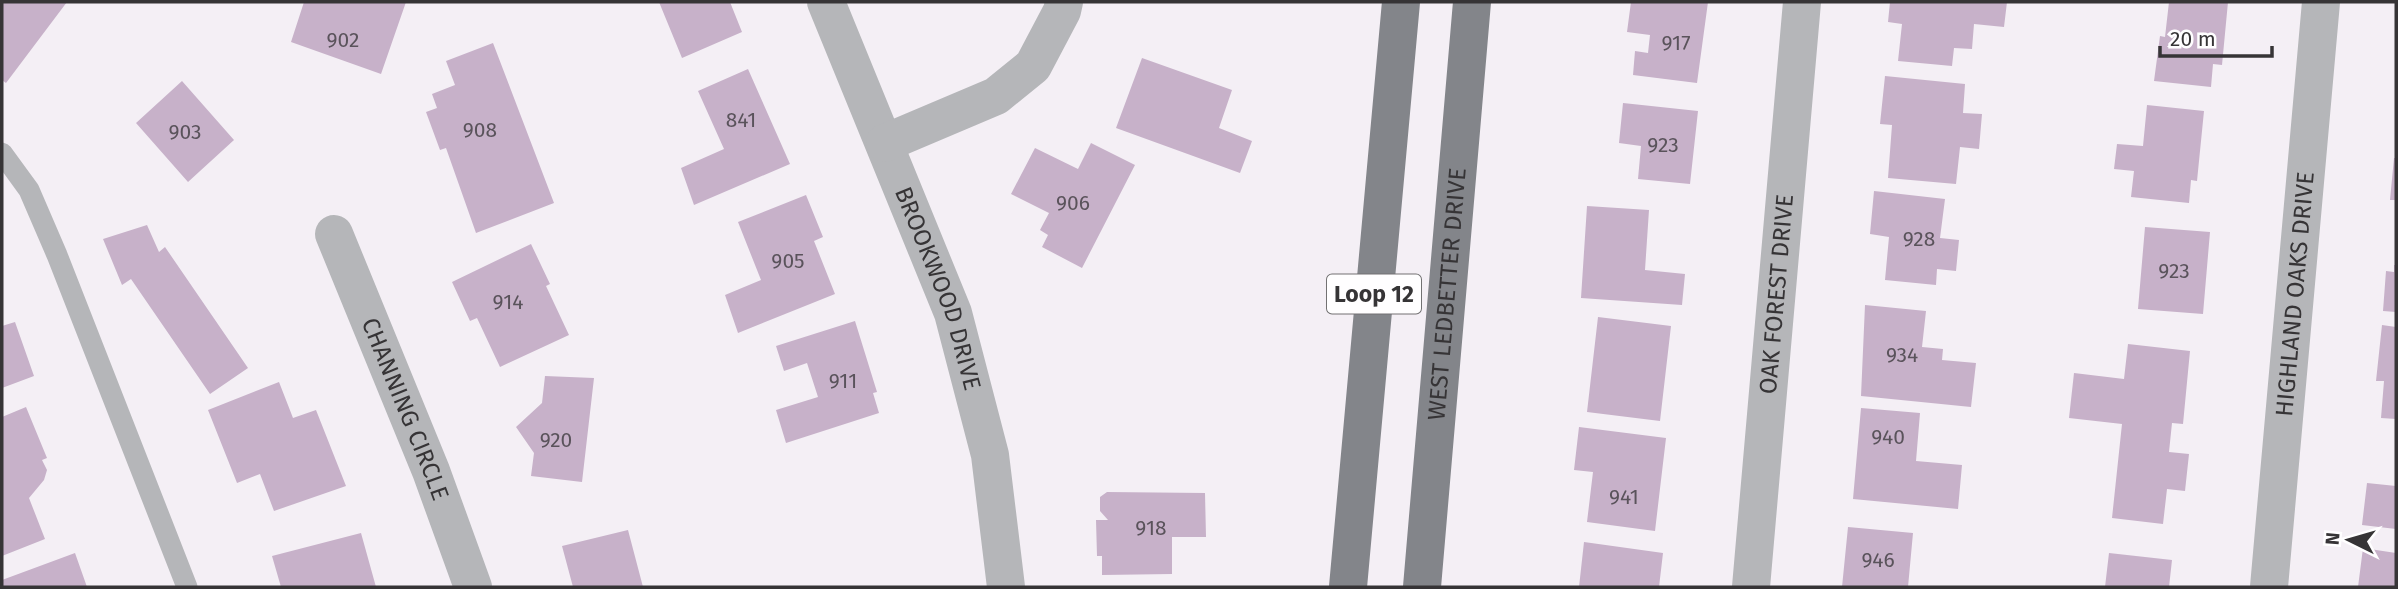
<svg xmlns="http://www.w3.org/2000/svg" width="2398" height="589" viewBox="0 0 2398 589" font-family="'Fira Sans',sans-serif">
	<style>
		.building { fill: #c7b1c9 }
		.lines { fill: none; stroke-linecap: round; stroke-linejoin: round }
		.service { stroke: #b5b6b9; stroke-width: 21 }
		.minor { stroke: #b5b6b9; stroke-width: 38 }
		.primary { stroke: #83858a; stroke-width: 38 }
		.labels { text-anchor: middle; stroke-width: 5; stroke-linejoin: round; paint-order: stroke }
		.number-label { font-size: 21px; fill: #5a535b }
		.shield { fill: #fffeff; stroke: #727172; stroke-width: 2 }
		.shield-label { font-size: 23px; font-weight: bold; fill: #363436 }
		.street-label { font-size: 24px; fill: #363436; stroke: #fffeff }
	</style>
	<rect width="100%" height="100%" fill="#f4eff5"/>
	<path class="building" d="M2,2H67L6,83L2,80Z
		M304,2H406L381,74L291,42Z
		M659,2H730L742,32L682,58Z
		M1631,2H1708L1697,83L1633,75L1635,51L1648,53L1650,35L1627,32Z
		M1890,2H2007L2004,27L1974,24L1972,49L1954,48L1952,66L1898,61L1902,24L1888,22Z
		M2169,2H2228L2222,65L2213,64L2211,87L2154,81L2160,36L2165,37Z
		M493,43L554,203L476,233L446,148L440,150L426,112L437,108L432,94L455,85L446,61Z
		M1142,58L1232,90L1219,128L1252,141L1240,173L1116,128Z
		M748,69L790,164L694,205L681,168L724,149L698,91Z
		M1885,76L1965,84L1963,113L1982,114L1979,149L1960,147L1956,184L1888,178L1892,125L1880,124Z
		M182,81L234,140L188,182L136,123Z
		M1623,103L1698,111L1690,184L1638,179L1641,146L1619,143Z
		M2147,105L2204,111L2197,181L2191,180L2189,203L2131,197L2134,171L2114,169L2117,144L2143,146Z
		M1091,143L1135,165L1082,268L1042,247L1048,235L1040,230L1049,213L1011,194L1035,148L1078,169Z
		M2394,158H2396V200H2390Z
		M1874,191L1945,199L1940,238L1959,240L1956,271L1937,269L1936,285L1885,280L1889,237L1870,234Z
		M806,195L823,237L814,241L835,294L738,333L725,295L761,280L738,222Z
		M1587,206L1649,210L1645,270L1685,274L1682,305L1581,298Z
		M147,225L159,252L165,247L248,368L210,394L131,279L122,285L103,239Z
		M2145,227L2210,232L2203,314L2138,309Z
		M531,244L550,284L546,286L569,335L500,367L477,318L470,321L452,282Z
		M2394,265H2396V312L2383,311L2386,271L2394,272Z
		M1865,305L1926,311L1922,347L1943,349L1942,360L1976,363L1971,407L1861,396Z
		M1598,317L1671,326L1660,421L1587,412Z
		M855,321L877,392L873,393L879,413L786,443L776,410L818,397L807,363L784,371L776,346Z
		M15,322L34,376L2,388V326Z
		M2382,325L2396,327V419L2381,418L2384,381H2376Z
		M2128,344L2190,351L2183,424L2172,423L2169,452L2189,454L2185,491L2167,489L2163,524L2112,518L2122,424L2069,418L2074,373L2124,379Z
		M545,376L594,378L582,482L531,476L534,453L516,427L542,403Z
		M279,382L293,418L316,410L346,486L274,511L260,474L237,483L208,410Z
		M26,407L47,458L42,460L47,470L44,480L29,498L45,539L2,556V417Z
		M1861,408L1920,413L1916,461L1962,465L1958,509L1853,499Z
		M1579,427L1666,438L1655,531L1587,522L1593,472L1574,470Z
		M2367,483L2396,486V529L2362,525Z
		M1107,492L1205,493L1206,537H1172V574L1102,575V556H1097L1096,520H1108L1100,511V497Z
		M1848,527L1913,533L1908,587H1842Z
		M628,530L643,587H573L562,546Z
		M361,533L376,587H281L272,556Z
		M1584,542L1663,553L1659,587H1579Z
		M2363,548L2396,553V587H2358Z
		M75,553L87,587H2V580Z
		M2109,553L2172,560L2169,587H2105Z"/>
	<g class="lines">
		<path class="service" d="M2,153L29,190L57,255L187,587"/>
		<g class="minor">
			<path id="s1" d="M826,2L953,313L990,455L1006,587"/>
			<path d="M885,143L996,96L1033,66L1062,11L1064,2"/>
			<path id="s2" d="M334,234L431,471L473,587"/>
			<path id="s3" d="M1751,587L1802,2"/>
			<path id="s4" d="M2269,587L2321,2"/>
		</g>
		<g class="primary">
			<path d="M1348,587L1401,2"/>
			<path id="s5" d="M1422,587L1472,2"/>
		</g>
	</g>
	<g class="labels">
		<g class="number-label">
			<text x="343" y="47">902</text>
			<text x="1676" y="50">917</text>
			<text x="741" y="127">841</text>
			<text x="480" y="137">908</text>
			<text x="185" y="139">903</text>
			<text x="1663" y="152">923</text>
			<text x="1073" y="210">906</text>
			<text x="1919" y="246">928</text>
			<text x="788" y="268">905</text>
			<text x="2174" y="278">923</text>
			<text x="508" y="309">914</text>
			<text x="1902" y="362">934</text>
			<text x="843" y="388">911</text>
			<text x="1888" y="444">940</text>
			<text x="556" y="447">920</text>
			<text x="1624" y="504">941</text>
			<text x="1151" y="535">918</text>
			<text x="1878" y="567">946</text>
		</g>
		<rect class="shield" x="1327" y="274.5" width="94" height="39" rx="5"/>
		<g class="shield-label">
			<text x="1374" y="302">Loop 12</text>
		</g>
		<g class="street-label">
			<text dy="8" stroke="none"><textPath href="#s1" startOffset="308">BROOKWOOD DRIVE</textPath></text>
			<text dy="8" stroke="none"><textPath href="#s5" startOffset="294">WEST LEDBETTER DRIVE</textPath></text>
			<text dy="8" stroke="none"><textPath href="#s3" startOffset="294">OAK FOREST DRIVE</textPath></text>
			<text dy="8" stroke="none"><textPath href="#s4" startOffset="294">HIGHLAND OAKS DRIVE</textPath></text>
			<text dy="8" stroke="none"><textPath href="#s2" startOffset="189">CHANNING CIRCLE</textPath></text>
		</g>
	</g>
	<rect width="2398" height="589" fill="none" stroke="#363436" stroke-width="7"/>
	<g transform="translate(2349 540) rotate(275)" stroke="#fffeff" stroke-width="5" paint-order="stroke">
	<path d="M0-5L12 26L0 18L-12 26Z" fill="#363436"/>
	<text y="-10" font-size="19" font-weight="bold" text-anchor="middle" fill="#363436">N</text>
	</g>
	<path d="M2160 46v10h112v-10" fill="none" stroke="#363436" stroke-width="3.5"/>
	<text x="2170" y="46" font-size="21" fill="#363436" stroke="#fffeff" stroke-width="5" paint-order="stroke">20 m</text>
</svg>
